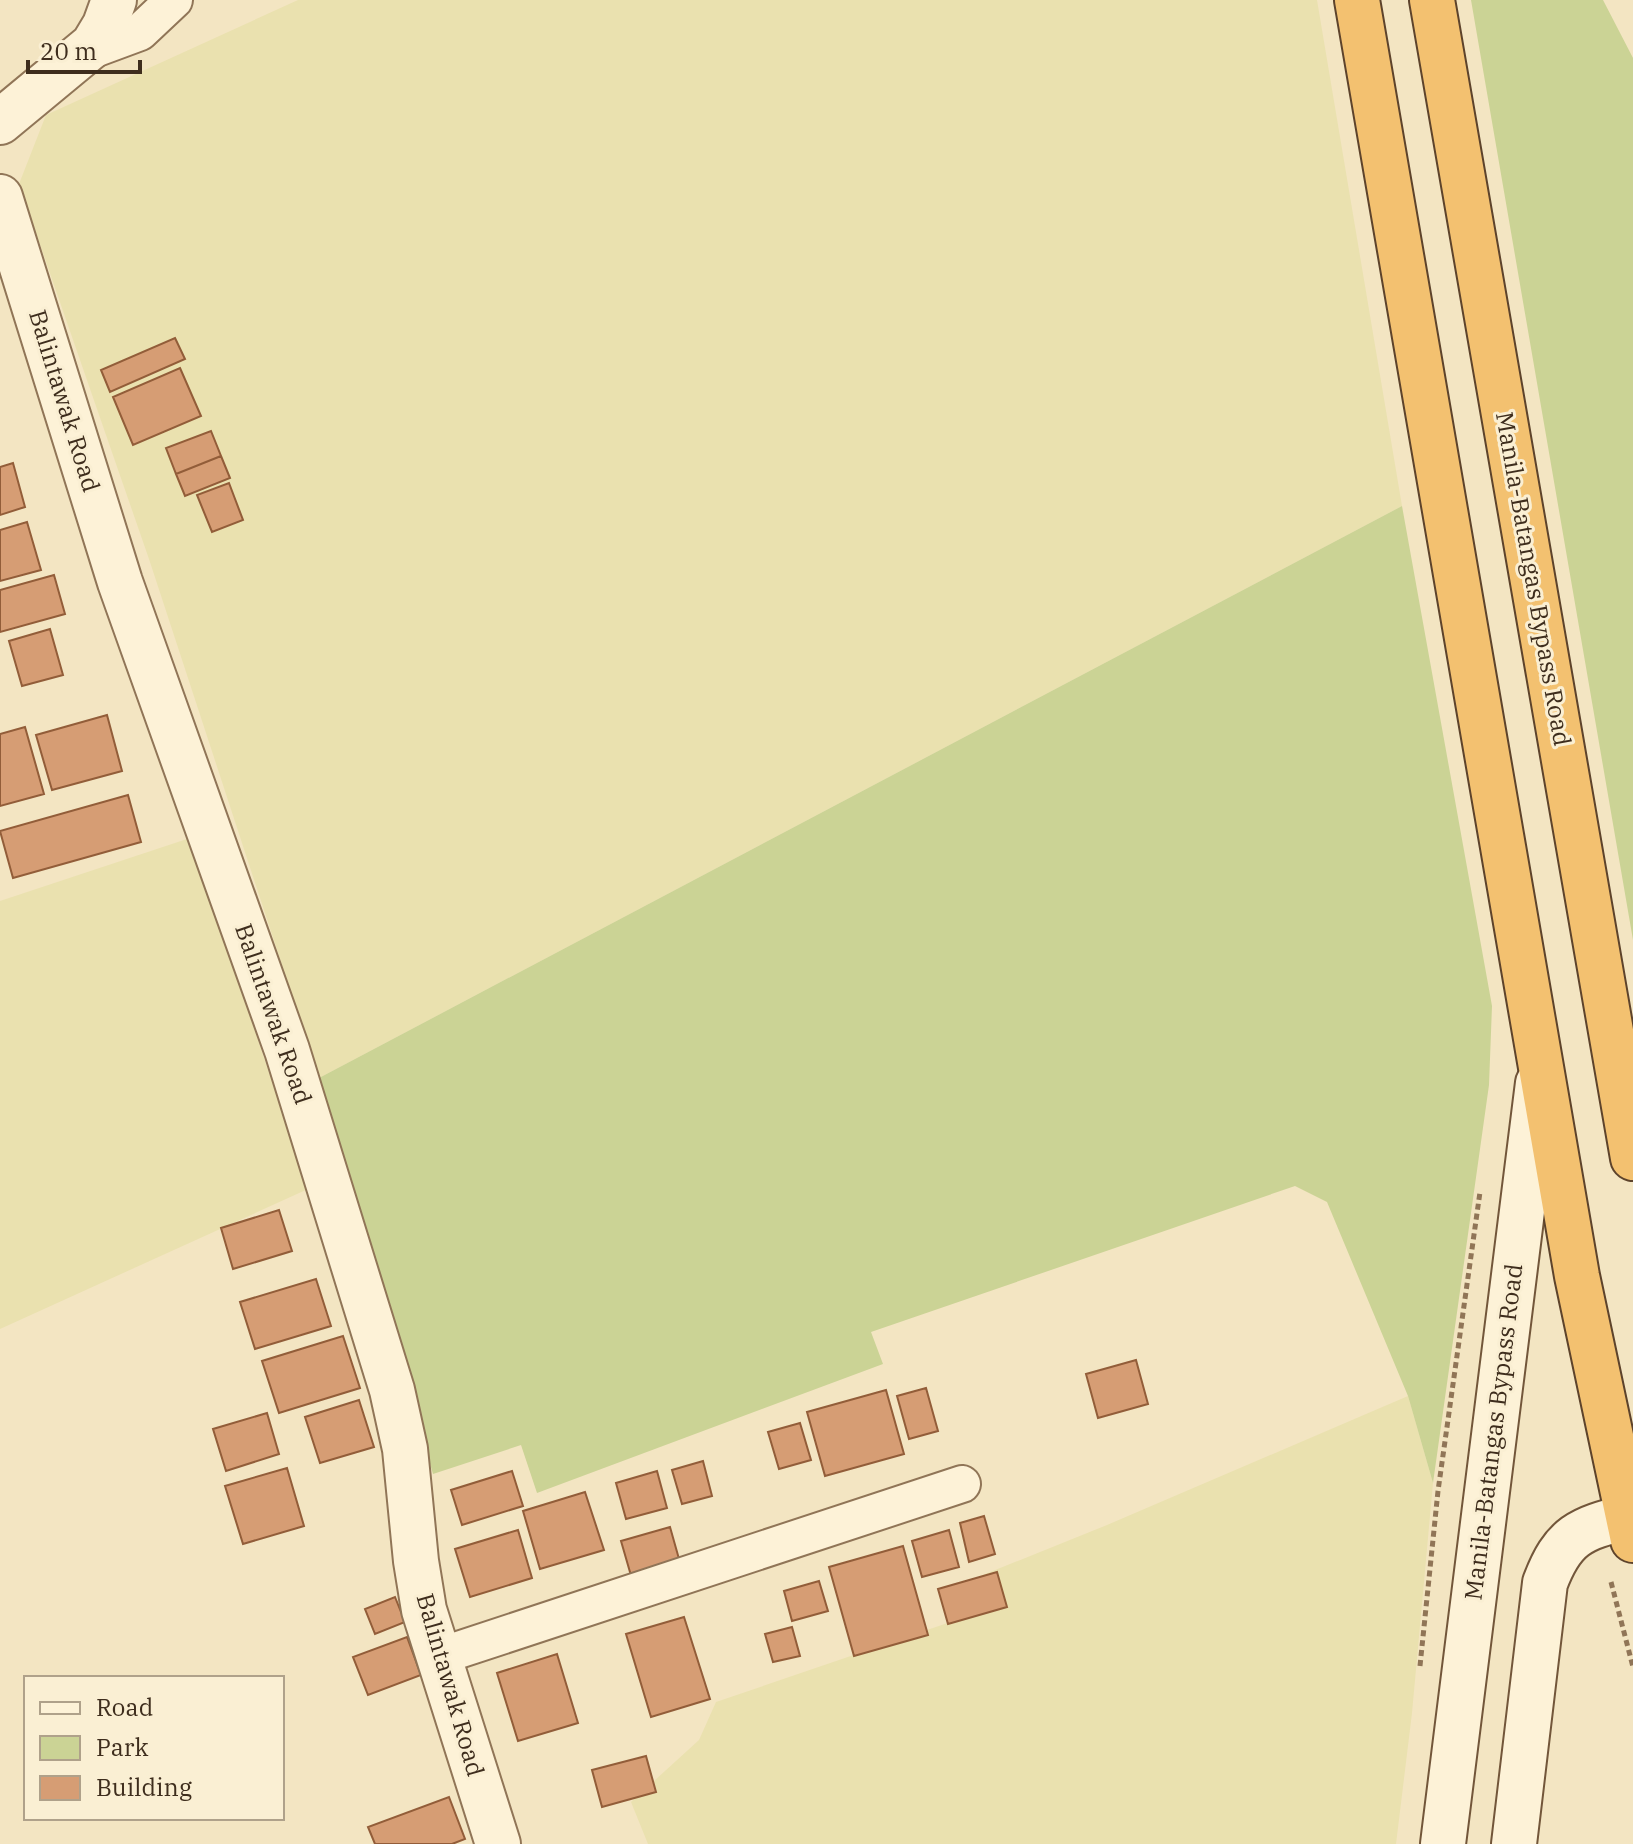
<svg xmlns="http://www.w3.org/2000/svg" width="1633" height="1844" viewBox="0 0 1633 1844" font-family="'IBM Plex Serif',serif">
	<style>
		.farmland { fill: #eae1af }
		.green { fill: #cbd395 }
		.building { fill: #d69d74; stroke: #925d39; stroke-width: 2 }
		.lines { fill: none; stroke-linecap: round; stroke-linejoin: round }
		.minor-casing { stroke: #907557; stroke-width: 40 }
		.tertiary-casing { stroke: #907557; stroke-width: 48 }
		.secondary-casing { stroke: #72563a; stroke-width: 48 }
		.trunk-casing { stroke: #5d432b; stroke-width: 48 }
		.path { stroke: #907557; stroke-width: 5; stroke-dasharray: 6 4; stroke-linecap: butt }
		.minor { stroke: #fdf2d7; stroke-width: 36 }
		.tertiary { stroke: #fdf2d7; stroke-width: 44 }
		.secondary { stroke: #fdf2d7; stroke-width: 44 }
		.trunk { stroke: #f3c170; stroke-width: 44 }
		.labels { text-anchor: middle; stroke-width: 6; stroke-linejoin: round; paint-order: stroke }
		.street-label { font-size: 24px; fill: #3e2d1d; stroke: #faefd3 }
	</style>
	<rect width="100%" height="100%" fill="#f3e5c2"/>
	<path class="farmland" d="M298,0H1317L1402,506L319,1078L149,559L19,184L46,115Z
		M190,838L308,1189L0,1329V901Z
		M1408,1396L1433,1483L1412,1713L1396,1844H648L631,1802L699,1740L716,1702L974,1614L968,1581L1107,1525Z"/>
	<path class="green" d="M1471,0H1603L1633,58V940Z
		M1402,506L1492,1006L1489,1085L1433,1483L1408,1396L1327,1202L1295,1186L871,1332L883,1364L537,1493L521,1445L433,1474L319,1078Z"/>
	<path class="building" d="M175,338L185,359L110,392L101,370Z
		M180,368L201,416L133,445L113,397Z
		M211,431L221,456L176,474L166,448Z
		M221,456L230,478L185,496L176,474Z
		M13,463L25,507L0,515V467Z
		M229,483L243,520L212,532L197,495Z
		M27,522L41,570L0,581V530Z
		M54,575L65,614L0,632V590Z
		M50,629L63,675L22,686L9,641Z
		M107,715L122,771L52,790L36,735Z
		M25,727L44,794L0,806V734Z
		M128,795L141,842L13,878L0,831Z
		M279,1210L292,1251L233,1269L221,1228Z
		M316,1279L331,1326L255,1349L240,1302Z
		M343,1336L360,1388L279,1413L262,1361Z
		M1136,1360L1148,1404L1098,1418L1086,1374Z
		M926,1388L938,1431L909,1439L897,1396Z
		M886,1390L904,1454L825,1476L807,1412Z
		M359,1400L374,1447L320,1463L305,1417Z
		M267,1413L279,1454L226,1471L213,1429Z
		M800,1423L811,1460L779,1469L768,1432Z
		M703,1461L712,1496L682,1504L672,1470Z
		M287,1468L304,1526L243,1544L225,1486Z
		M512,1471L523,1506L462,1525L451,1490Z
		M657,1471L667,1508L626,1519L616,1483Z
		M585,1492L604,1550L540,1569L523,1511Z
		M984,1516L995,1554L969,1562L960,1523Z
		M670,1527L681,1566L632,1579L621,1541Z
		M518,1530L532,1578L470,1597L455,1549Z
		M949,1530L959,1567L922,1577L912,1541Z
		M903,1546L928,1635L854,1656L829,1567Z
		M997,1572L1007,1607L948,1624L938,1589Z
		M819,1581L828,1611L792,1621L784,1591Z
		M395,1597L405,1622L375,1634L365,1609Z
		M684,1617L710,1699L651,1717L626,1634Z
		M792,1627L800,1656L773,1662L765,1634Z
		M407,1637L421,1675L368,1695L353,1657Z
		M557,1654L578,1723L518,1741L497,1673Z
		M646,1756L656,1792L602,1807L592,1770Z
		M449,1797L465,1839L452,1844H375L368,1827Z"/>
	<g class="lines">
		<defs>
			<path id="minor" d="M86,52L140,32L174,0
				M437,1657L962,1484"/>
			<path id="tertiary" d="M0,122L93,45L105,25L114,0
				M0,197L120,582L287,1050L392,1390L405,1449L416,1561L424,1610L498,1844"/>
			<path id="secondary" d="M1443,1844L1538,1083
				M1514,1844L1545,1583C1563,1535 1580,1529 1627,1517"/>
			<path id="trunk" d="M1357,0L1577,1276L1633,1540
				M1432,0L1633,1158"/>
		</defs>
		<use href="#minor" class="minor-casing"/>
		<use href="#tertiary" class="tertiary-casing"/>
		<use href="#secondary" class="secondary-casing"/>
		<use href="#trunk" class="trunk-casing"/>
		<path class="path" d="M1611,1582L1633,1667
			M1420,1666L1438,1491L1480,1192"/>
		<use href="#minor" class="minor"/>
		<use href="#tertiary" class="tertiary"/>
		<use href="#secondary" class="secondary"/>
		<use href="#trunk" class="trunk"/>
	</g>
	<g class="labels">
		<g class="street-label">
			<text transform="translate(64 401) rotate(73)" y="8">Balintawak Road</text>
			<text transform="translate(1533 579) rotate(80)" y="8">Manila-Batangas Bypass Road</text>
			<text transform="translate(273 1014) rotate(71)" y="8">Balintawak Road</text>
			<text transform="translate(1494 1432) rotate(-83)" y="8">Manila-Batangas Bypass Road</text>
			<text transform="translate(450 1685) rotate(74)" y="8">Balintawak Road</text>
		</g>
	</g>
	<rect x="24" y="1676" width="260" height="144" fill="#faefd3" stroke="#afa18a" stroke-width="2"/>
	<rect x="40" y="1702" width="40" height="12" fill="#fdf2d7" stroke="#afa18a" stroke-width="2"/>
	<text x="96" y="1716" font-size="24" fill="#3e2d1d">Road</text>
	<rect x="40" y="1736" width="40" height="24" fill="#cbd395" stroke="#afa18a" stroke-width="2"/>
	<text x="96" y="1756" font-size="24" fill="#3e2d1d">Park</text>
	<rect x="40" y="1776" width="40" height="24" fill="#d69d74" stroke="#afa18a" stroke-width="2"/>
	<text x="96" y="1796" font-size="24" fill="#3e2d1d">Building</text>
	<path d="M28 60v12h112v-12" fill="none" stroke="#3e2d1d" stroke-width="4"/>
	<text x="40" y="60" font-size="24" fill="#3e2d1d" stroke="#faefd3" stroke-width="6" paint-order="stroke">20 m</text>
</svg>
